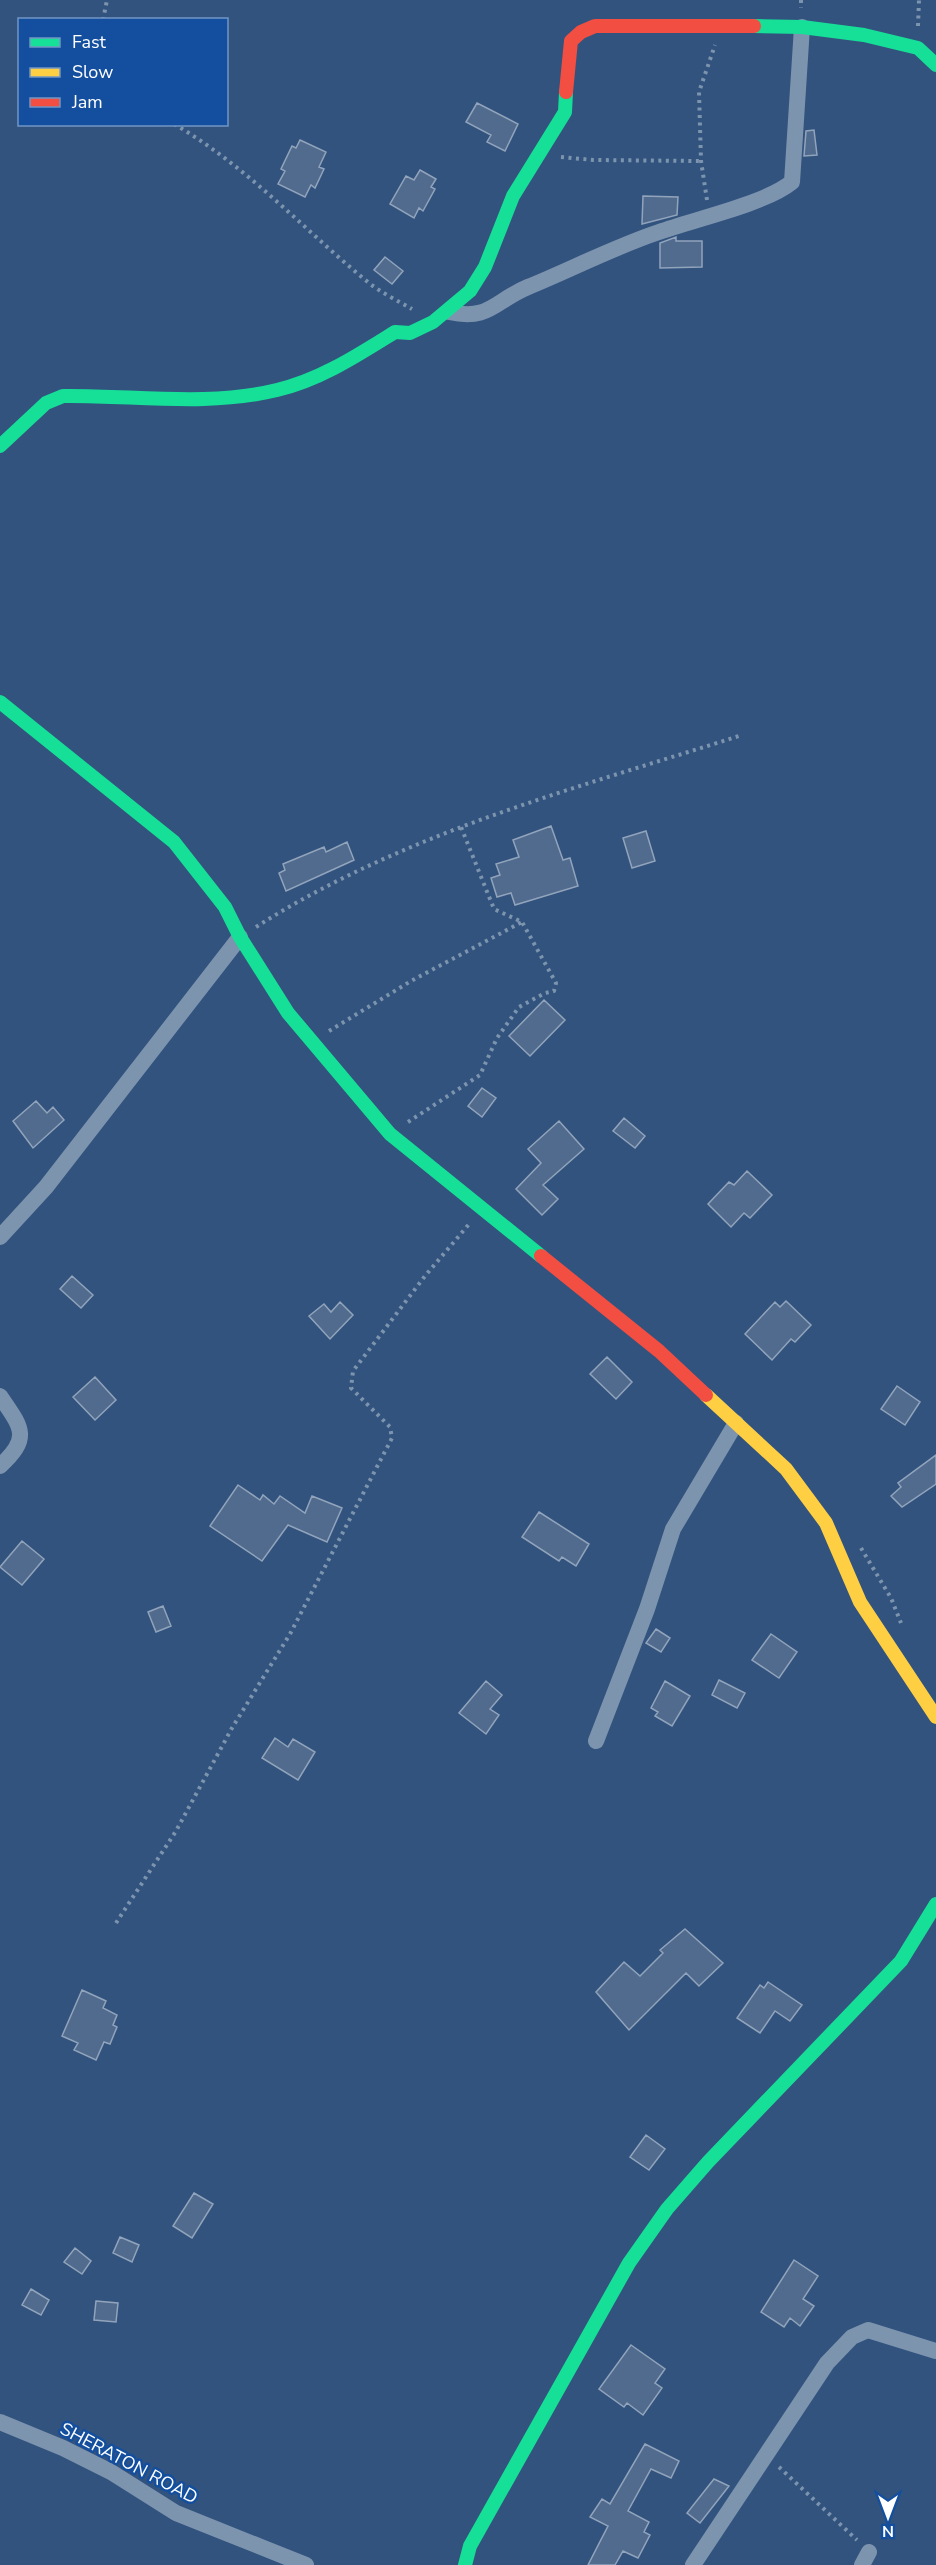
<svg xmlns="http://www.w3.org/2000/svg" width="936" height="2565" viewBox="0 0 936 2565" font-family="'Nunito Sans',sans-serif">
	<style>
		.building { fill: #506b8d; stroke: #92a4bc; stroke-width: 1.5 }
		.lines { fill: none; stroke-linecap: round; stroke-linejoin: round }
		.path { stroke: #7d94af; stroke-width: 4; stroke-dasharray: 3 4.5; stroke-linecap: butt }
		.street { stroke: #7d94af; stroke-width: 16 }
		.fast { stroke: #16e098; stroke-width: 14 }
		.slow { stroke: #ffcf43; stroke-width: 14 }
		.jam { stroke: #f24e42; stroke-width: 14 }
		.labels { text-anchor: middle; stroke-width: 5; stroke-linejoin: round; paint-order: stroke }
		.street-label { font-size: 18px; fill: #fff; stroke: #134f9e }
	</style>
	<rect width="100%" height="100%" fill="#32537e"/>
	<path class="building" d="M477,103L518,124L505,151L487,142L491,135L466,122Z
		M814,130L817,155L804,156L806,131Z
		M300,140L326,152L319,167L324,169L315,188L311,185L305,197L278,184L285,171L281,169L292,146L296,148Z
		M420,170L436,179L431,187L435,189L423,211L419,208L414,218L390,204L406,176L414,180Z
		M643,196L678,197L677,215L642,224Z
		M676,237V241H702V267L660,268V243Z
		M385,257L403,271L392,284L374,270Z
		M551,826L563,860L570,858L578,886L515,905L511,893L497,897L491,878L500,875L496,864L519,857L513,840Z
		M646,831L655,861L632,868L623,838Z
		M347,842L354,860L286,891L279,873L285,870L283,864L324,847L326,852Z
		M544,1000L565,1020L530,1056L509,1036Z
		M482,1088L496,1098L482,1117L468,1106Z
		M36,1101L47,1113L53,1107L64,1120L33,1148L13,1121Z
		M624,1118L645,1136L635,1148L613,1131Z
		M559,1121L584,1149L543,1185L558,1199L542,1215L516,1189L541,1163L528,1149Z
		M747,1171L772,1195L750,1218L744,1213L731,1227L708,1204L729,1182L734,1185Z
		M72,1276L93,1295L81,1308L60,1289Z
		M786,1301L811,1325L795,1342L791,1339L772,1360L745,1334L775,1302L780,1307Z
		M340,1302L353,1315L330,1339L309,1316L324,1304L331,1312Z
		M607,1357L632,1382L616,1399L590,1374Z
		M95,1377L116,1400L95,1420L73,1397Z
		M897,1386L920,1402L905,1425L881,1409Z
		M936,1455V1484L902,1507L891,1496L901,1487L898,1483Z
		M238,1485L260,1500L263,1495L274,1504L280,1496L305,1513L312,1496L342,1508L327,1542L288,1525L262,1561L210,1526Z
		M539,1512L589,1544L576,1566L562,1557L559,1561L522,1537Z
		M22,1541L44,1559L22,1585L0,1567Z
		M163,1606L171,1626L156,1632L148,1612Z
		M656,1629L670,1638L661,1652L646,1643Z
		M771,1634L797,1652L779,1678L752,1660Z
		M719,1680L745,1693L737,1708L712,1695Z
		M486,1681L502,1695L490,1709L499,1715L486,1734L459,1713Z
		M665,1681L690,1696L672,1726L655,1716L658,1712L651,1708Z
		M275,1738L288,1747L293,1739L315,1752L298,1780L262,1758Z
		M685,1929L723,1963L699,1986L686,1973L629,2030L596,1992L624,1962L640,1976L663,1953L660,1950Z
		M768,1982L802,2005L790,2021L775,2011L760,2033L737,2018L760,1985L764,1988Z
		M82,1990L106,2001L103,2008L117,2015L113,2025L117,2027L110,2044L104,2042L96,2060L74,2050L78,2043L62,2036Z
		M646,2135L665,2149L649,2170L630,2157Z
		M194,2193L213,2204L192,2238L173,2226Z
		M120,2237L139,2245L132,2262L113,2253Z
		M75,2248L91,2261L82,2274L64,2262Z
		M794,2260L818,2276L803,2299L814,2306L800,2326L790,2318L784,2327L761,2312Z
		M31,2289L49,2300L41,2315L22,2305Z
		M96,2301L118,2303L116,2322L94,2320Z
		M631,2345L665,2369L655,2383L662,2388L643,2415L627,2403L624,2407L599,2389Z
		M645,2444L679,2461L671,2478L651,2469L628,2511L649,2522L644,2532L650,2535L638,2558L623,2551L615,2565H588L608,2526L590,2517L602,2499L610,2504Z
		M714,2479L729,2486L700,2523L687,2513Z"/>
	<g class="lines">
		<path class="path" d="M801,0V8
			M103,20L107,0
			M918,26L919,0
			M174,124C248,167 304,230 369,283C382,293 398,301 412,309
			M561,157L593,160L701,161
			M707,200L701,161L699,92L715,45
			M256,927C403,833 577,788 742,735
			M329,1031L411,981L522,922
			M408,1122L480,1075L497,1038L519,1007L545,993L554,991L556,983L522,922L494,909L461,827
			M861,1548L891,1598L901,1623
			M116,1923L176,1831L232,1728L290,1634L392,1438L390,1427L351,1388L353,1371L425,1276L470,1223
			M779,2467L857,2540"/>
		<path class="street" d="M449,312C490,321 494,301 528,287C572,269 614,247 659,232C695,219 765,204 792,182L802,27
			M0,1237L46,1187L240,937
			M0,1396C21,1427 32,1437 0,1466
			M596,1741L647,1609L673,1529L736,1423
			M0,2422L63,2448L111,2472L176,2513L306,2565
			M693,2565L827,2363L852,2337L868,2330L936,2351
			M862,2565L869,2552"/>
		<path class="fast" d="M754,26L802,27L864,35L918,48L936,65
			M0,446L46,403L63,396C134,395 207,407 277,390C320,380 358,355 395,332L410,333L433,322L470,291L485,267L513,196L565,112L566,92
			M0,702L174,842L225,907L240,937L288,1013L390,1134L541,1256
			M465,2565L470,2546L629,2263L667,2209L708,2162L901,1961L936,1904"/>
		<path class="slow" d="M706,1395L786,1469L826,1523L860,1602L936,1717"/>
		<path class="jam" d="M566,92L571,41L581,32L595,26H754
			M541,1256L659,1351L706,1395"/>
	</g>
	<g class="labels">
		<g class="street-label">
			<text transform="translate(129 2463) rotate(28)" y="6">SHERATON ROAD</text>
		</g>
	</g>
	<rect x="18" y="18" width="210" height="108" fill="#134f9e" stroke="#7195c5" stroke-width="1.5"/>
	<rect x="30" y="38" width="30" height="9" fill="#16e098" stroke="#7195c5" stroke-width="1.5"/>
	<text x="72" y="48" font-size="18" fill="#ffffff">Fast</text>
	<rect x="30" y="68" width="30" height="9" fill="#ffcf43" stroke="#7195c5" stroke-width="1.5"/>
	<text x="72" y="78" font-size="18" fill="#ffffff">Slow</text>
	<rect x="30" y="98" width="30" height="9" fill="#f24e42" stroke="#7195c5" stroke-width="1.5"/>
	<text x="72" y="108" font-size="18" fill="#ffffff">Jam</text>
	<g transform="translate(888 2517) rotate(180)" stroke="#134f9e" stroke-width="4.5" paint-order="stroke">
	<path d="M0-4.5L10 22L0 15L-10 22Z" fill="#ffffff"/>
	<text y="-9" font-size="16" font-weight="bold" text-anchor="middle" fill="#ffffff">N</text>
	</g>
</svg>
